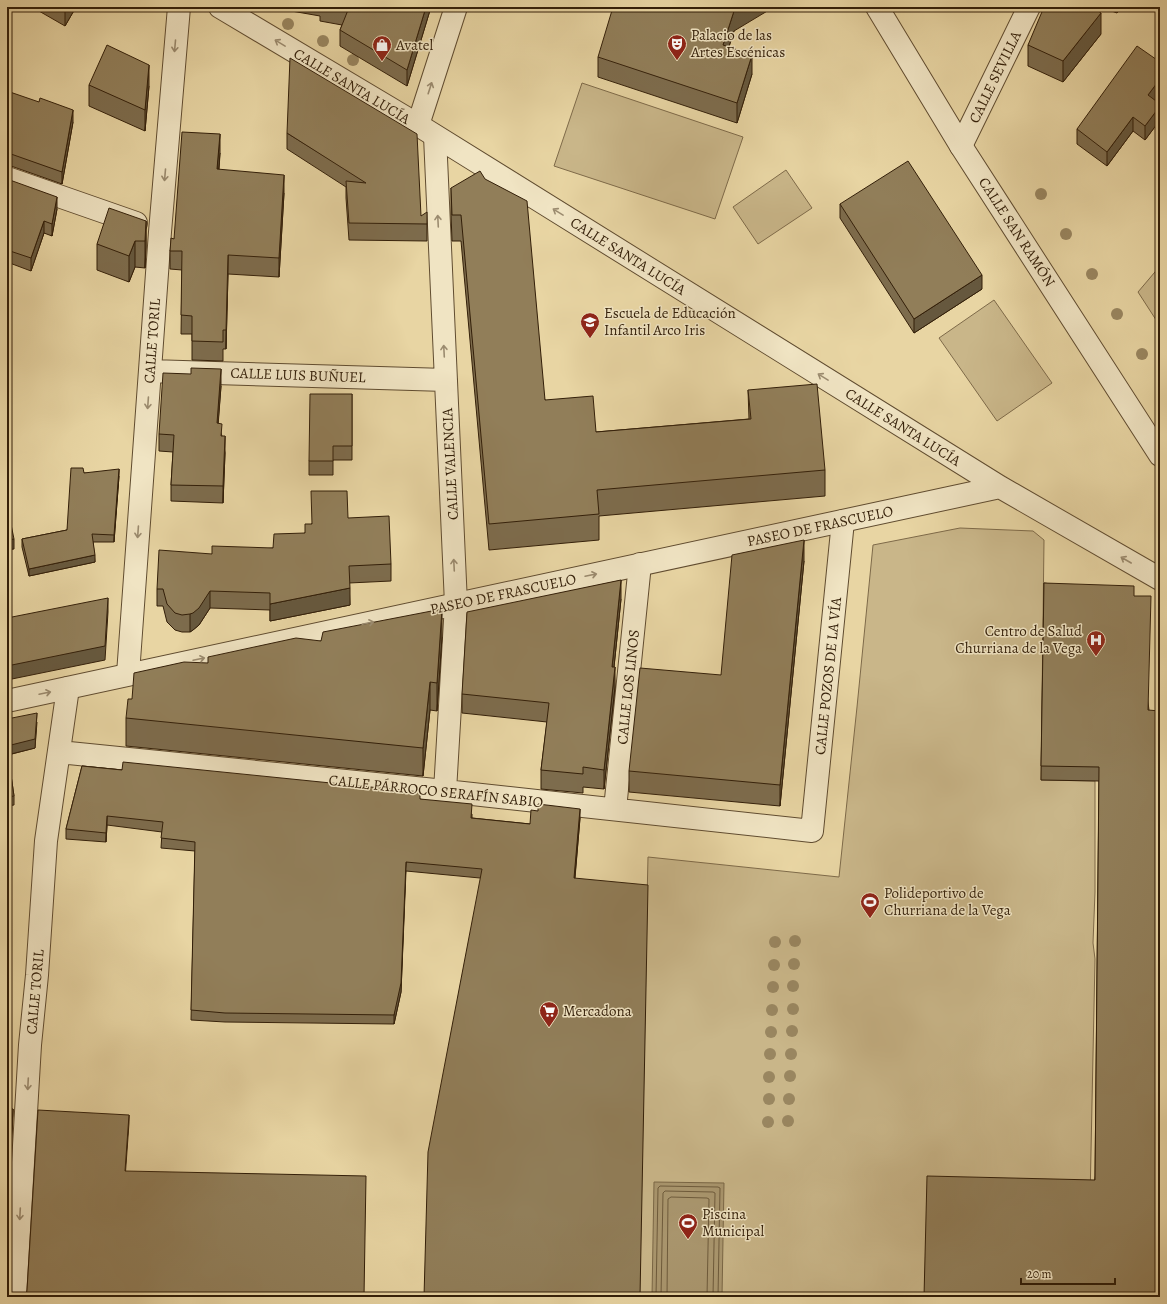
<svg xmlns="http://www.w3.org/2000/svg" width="1167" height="1304" viewBox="0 0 1167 1304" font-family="Alegreya,serif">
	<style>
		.green { fill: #c9b689; stroke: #7e6a49 }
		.water { fill: #aa976f; stroke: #7a6746 }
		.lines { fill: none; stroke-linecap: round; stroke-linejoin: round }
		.shore { stroke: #6e5b3c; stroke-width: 1 }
		.minor-casing { stroke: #604c30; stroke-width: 24 }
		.tertiary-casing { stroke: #604c30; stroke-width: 24 }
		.minor { stroke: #f0e4c3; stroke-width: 22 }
		.tertiary { stroke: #f0e4c3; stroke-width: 22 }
		.tree { fill: #998660 }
		.wall { fill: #7d6c4d; stroke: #331f09 }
		.shaded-wall { fill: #66583e; stroke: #331f09 }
		.building { fill: #917e59; stroke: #331f09 }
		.oneway { stroke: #9b8b6f }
		.labels { text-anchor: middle; stroke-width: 3; stroke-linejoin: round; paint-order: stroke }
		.poi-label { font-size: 15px; fill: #331f09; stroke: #f0e4c3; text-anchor: start }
		.street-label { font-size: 15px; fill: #331f09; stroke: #f0e4c3 }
	</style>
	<rect width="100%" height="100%" fill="#e8d5a3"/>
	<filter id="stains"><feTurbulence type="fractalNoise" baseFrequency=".005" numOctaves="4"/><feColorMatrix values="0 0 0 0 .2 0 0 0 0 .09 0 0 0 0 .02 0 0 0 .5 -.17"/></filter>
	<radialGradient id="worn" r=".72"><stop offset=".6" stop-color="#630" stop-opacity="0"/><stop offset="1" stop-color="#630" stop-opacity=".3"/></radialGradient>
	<path class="green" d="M582,83L743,137L715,219L554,166Z
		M786,170L812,208L758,244L733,207Z
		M1160,266V326L1138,292Z
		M994,300L1052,383L997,421L939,338Z
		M960,528L1033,531L1044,540L1041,780L1095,781V892L1093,943L1095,959L1088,1297H638L648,857L839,877L857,707L873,545Z"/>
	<path class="water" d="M654,1182L724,1183L722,1297H652Z"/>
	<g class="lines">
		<path class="shore" d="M656,1297L658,1188L660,1186L718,1187L720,1188L718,1297
			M661,1297L663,1193L665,1191L713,1192L715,1193L713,1297
			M667,1297L668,1199L671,1197L707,1198L709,1199L707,1297"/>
		<defs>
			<path id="minor" d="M418,125L456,7
				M435,136L456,604L445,791
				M961,146L1029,7
				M7,178L136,223
				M150,371L446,380
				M128,674L160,232L179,7
				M59,752L445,791L812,831L843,521
				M615,809L640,564
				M15,1297L30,1045L37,975L46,841L68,688"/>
			<path id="tertiary" d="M220,7L418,125L1000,487L1160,579
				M877,7L961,146L1160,455
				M7,701L1000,487"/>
		</defs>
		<use href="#minor" class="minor-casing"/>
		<use href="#tertiary" class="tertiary-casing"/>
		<use href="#minor" class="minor"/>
		<use href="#tertiary" class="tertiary"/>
	</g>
	<g class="tree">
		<circle cx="288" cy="24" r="6"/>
		<circle cx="323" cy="41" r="6"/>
		<circle cx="353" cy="60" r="6"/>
		<circle cx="1041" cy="194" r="6"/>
		<circle cx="1066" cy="234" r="6"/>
		<circle cx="1092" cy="274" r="6"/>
		<circle cx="1117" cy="314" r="6"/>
		<circle cx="1142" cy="354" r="6"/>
		<circle cx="795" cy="941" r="6"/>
		<circle cx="775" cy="942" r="6"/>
		<circle cx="794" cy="964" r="6"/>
		<circle cx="774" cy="965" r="6"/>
		<circle cx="793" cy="986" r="6"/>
		<circle cx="773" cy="987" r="6"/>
		<circle cx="793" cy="1009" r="6"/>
		<circle cx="772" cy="1010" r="6"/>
		<circle cx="792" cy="1031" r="6"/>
		<circle cx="771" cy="1032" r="6"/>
		<circle cx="770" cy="1054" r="6"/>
		<circle cx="791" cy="1054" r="6"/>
		<circle cx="790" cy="1076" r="6"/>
		<circle cx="769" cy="1077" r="6"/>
		<circle cx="769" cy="1099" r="6"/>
		<circle cx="789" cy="1099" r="6"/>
		<circle cx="788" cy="1121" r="6"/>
		<circle cx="768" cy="1122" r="6"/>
	</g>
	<path class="wall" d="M32,7H76L65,26Z
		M276,7H431L407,86L340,46V30L342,25L320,21V16L280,9Z
		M960,7H970L963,11Z
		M1101,7H1122L1117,13Z
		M734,31L729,47L752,74L737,123L598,77V57Z
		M1101,34L1063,82L1028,66V45Z
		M1160,62V93L1155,100L1160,104V120L1145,140L1133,131L1107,166L1077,144V129Z
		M89,85L149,86L145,131L89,106Z
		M7,91L73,122L62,184L11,166H7Z
		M287,133L421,216L427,224V241L349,240L346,198V187L287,149Z
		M220,153L219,170L284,193L279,277L228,274L226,349H223V361L192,360V334H181L182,270L170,269V251L174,239Z
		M7,179L57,209L52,236L44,233L31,271L7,262Z
		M451,188L545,400L596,432L749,419L748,390L825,470V496L599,516V540L489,550L461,241H452L451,214Z
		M840,204L982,289L914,333L840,218Z
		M146,221V247L145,268L135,267L129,282L97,270V244Z
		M221,386L218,423L222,436L225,453L223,503L171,501V485L173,452L159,451V434Z
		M352,394V460H333V475H309V461Z
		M84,473L119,476L114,542H93L95,562L29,576L22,547V539L67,530Z
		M348,518L391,564V581L349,583L350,605L270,621V610L210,608L199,625L193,630L190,632H182L175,630L167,622L163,606H157V589L212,554L273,548L305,533L311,524Z
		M804,561L780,806L629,792V771L721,675Z
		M1044,583L1134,596L1149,710L1095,1180L1099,781L1041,780Z
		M621,599L614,667L615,687L604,789L583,787V793L541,789V770L547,722L462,713V694Z
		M442,637L437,711L430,710L423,776L126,746V718L208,663L321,641Z
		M7,719L37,722L35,748L8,755L14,796V805L7,806Z
		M82,766L420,799L472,814V818L530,824L580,818L575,878H480L406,871L401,992L394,1024L225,1022L191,1020L195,851L161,848L162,832L107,825L106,842L66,839V829Z"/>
	<path class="shaded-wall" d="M66,7H76L65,26V10Z
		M426,7H431L407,86V70Z
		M741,7H774L734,31L723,64V45L734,11Z
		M963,7H970L963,11Z
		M1117,7H1122L1117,13Z
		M1101,13V34L1063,82V61Z
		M752,55V74L737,123V103Z
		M149,65V86L145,131V110Z
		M1160,79V93L1148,109V95Z
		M1160,106V120L1145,140V126Z
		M73,110V122L62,184V172Z
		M1133,117V131L1107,166V152Z
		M220,134V153L217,188V169Z
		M284,175V193L279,277V258Z
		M57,197V209L52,236V224Z
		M44,221V233L31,271V258Z
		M146,221V247L145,268V241Z
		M135,241V267L129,282V256Z
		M228,255V274L226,349V330Z
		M982,275V289L914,333V319Z
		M221,369V386L217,440V423Z
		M225,436V453L223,503V486Z
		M119,469V476L114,542V535Z
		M14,539V549L7,550V540Z
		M804,540V561L780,806V785Z
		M95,555V562L29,576V569Z
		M621,580V599L612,686V667Z
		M350,588V605L270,621V604Z
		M210,591V608L199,625L193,630L190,632V614Z
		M108,598V612L105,660L7,680V666Z
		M442,609V637L437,711V683Z
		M615,667V687L604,789V770Z
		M430,682V710L423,776V748Z
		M37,713L35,748L7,755V746Z
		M580,809V818L574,887V878Z
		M107,816V825L106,842V833Z
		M406,862L401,992L394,1024V1015Z
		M13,1109V1116L7,1221V1213Z
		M129,1115V1123L125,1179V1171Z"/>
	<path class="building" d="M59,7H66L65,10Z
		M330,7H426L407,70L340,30L348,10Z
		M613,7H741L734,11L723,45L752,55L737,103L598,57Z
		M1044,7H1093L1101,13L1063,61L1028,45Z
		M107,45L149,65L145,110L89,85Z
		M1137,46L1160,62V79L1148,95L1160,104V106L1145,126L1133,117L1107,152L1077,129Z
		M290,58L417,134L421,216L427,212V224L349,223L346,181L366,183L287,133Z
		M7,91L39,102L40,98L73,110L62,172L11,154H7Z
		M182,132L220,134L217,169L284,175L279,258L228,255L226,330H223V342L192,341V316L181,315L182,251H170L171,238L174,239Z
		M908,161L982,275L914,319L840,204Z
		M480,171L485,179L527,201L545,400L593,396L596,432L751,419L748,390L817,384L825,470L597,490L599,514L489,524L461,215H452L451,188Z
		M7,179L57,197L52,224L44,221L31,258L7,250Z
		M109,208L146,221L145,241H135L129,256L97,244Z
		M191,368L221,369L217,423L222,424L221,436H225L223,486L171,485L174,435L159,434L163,373L191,374Z
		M310,394H352V446H333V461H309Z
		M71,468H83L84,473L119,469L114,535L92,534L95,555L29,569L22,539L67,530Z
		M311,491H347L348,518L389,516L391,564L349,566L350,588L270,604V593L210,591L199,608L193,613L190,614L182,615L175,613L167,604L163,589H157L159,550L212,554V546L273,548L274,534L305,533V524H312Z
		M7,505L14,539L7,540Z
		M804,540L780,785L629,771L640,668L721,675L732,555Z
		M621,580L612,667H615L604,770L583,767V774L541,770L549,703L462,694L467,612Z
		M1044,583L1134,586V596H1151L1148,710L1160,711V1297H924L927,1176L1095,1180L1099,767L1041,766Z
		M108,598L105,646L7,666V618Z
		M442,609L437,683L430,682L423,748L126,718L128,699H132L134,673L184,662L208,663V657L296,638L321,641L323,632Z
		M37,713L35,739L7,746V719Z
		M7,747L14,796L7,797Z
		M123,762L420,792V799L472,804L471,818L530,824L531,810L538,811V804L580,809L574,878L648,885L640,1297H424L428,1152L482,869L406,862L401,983L394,1015L225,1013L191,1010L195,842L161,838L163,822L107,816L106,833L66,829L82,766L122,770Z
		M7,1108L13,1109L7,1213Z
		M38,1110L129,1115L125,1171L366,1176L364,1297H25L26,1296L27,1290Z"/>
	<defs><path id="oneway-shaft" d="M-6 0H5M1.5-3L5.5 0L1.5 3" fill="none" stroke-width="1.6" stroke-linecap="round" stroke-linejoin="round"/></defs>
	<g class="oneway">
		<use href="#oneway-shaft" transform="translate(280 43) rotate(-149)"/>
		<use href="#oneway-shaft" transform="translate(175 46) rotate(95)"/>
		<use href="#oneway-shaft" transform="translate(430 88) rotate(-72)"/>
		<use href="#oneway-shaft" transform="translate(165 175) rotate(95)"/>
		<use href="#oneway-shaft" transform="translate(558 212) rotate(-148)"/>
		<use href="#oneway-shaft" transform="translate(438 221) rotate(-93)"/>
		<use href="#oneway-shaft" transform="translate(444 351) rotate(-93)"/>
		<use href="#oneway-shaft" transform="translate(823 377) rotate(-148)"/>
		<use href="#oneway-shaft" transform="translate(148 403) rotate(94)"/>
		<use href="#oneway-shaft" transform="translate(138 532) rotate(94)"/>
		<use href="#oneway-shaft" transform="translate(1126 560) rotate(-150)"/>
		<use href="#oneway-shaft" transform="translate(454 565) rotate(-93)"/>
		<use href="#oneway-shaft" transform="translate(591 575) rotate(-12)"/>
		<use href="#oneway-shaft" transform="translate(368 623) rotate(-12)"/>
		<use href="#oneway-shaft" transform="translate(199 659) rotate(-12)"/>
		<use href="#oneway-shaft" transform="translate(45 693) rotate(-12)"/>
		<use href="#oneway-shaft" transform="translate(28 1084) rotate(93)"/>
		<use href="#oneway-shaft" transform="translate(20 1214) rotate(93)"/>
	</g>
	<defs>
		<symbol id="theatre-pin" viewBox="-11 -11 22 30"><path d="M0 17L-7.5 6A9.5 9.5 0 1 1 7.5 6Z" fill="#8f2418" stroke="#f0e4c3"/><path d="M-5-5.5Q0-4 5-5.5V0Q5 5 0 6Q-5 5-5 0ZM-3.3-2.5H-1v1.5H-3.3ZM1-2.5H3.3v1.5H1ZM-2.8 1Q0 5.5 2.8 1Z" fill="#fff"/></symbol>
		<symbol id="shop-pin" viewBox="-11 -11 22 30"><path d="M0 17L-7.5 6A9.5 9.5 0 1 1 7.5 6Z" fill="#8f2418" stroke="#f0e4c3"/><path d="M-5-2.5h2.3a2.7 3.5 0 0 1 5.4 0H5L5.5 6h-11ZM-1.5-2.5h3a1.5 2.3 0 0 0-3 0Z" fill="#fff"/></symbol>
		<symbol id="school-pin" viewBox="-11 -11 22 30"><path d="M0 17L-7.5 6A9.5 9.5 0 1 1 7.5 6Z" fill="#8f2418" stroke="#f0e4c3"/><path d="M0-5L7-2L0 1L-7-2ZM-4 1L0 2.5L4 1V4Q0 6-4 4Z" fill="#fff"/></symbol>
		<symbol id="hospital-pin" viewBox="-11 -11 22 30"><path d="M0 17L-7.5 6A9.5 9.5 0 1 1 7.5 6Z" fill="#8f2418" stroke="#f0e4c3"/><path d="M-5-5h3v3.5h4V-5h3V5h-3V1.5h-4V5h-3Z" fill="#fff"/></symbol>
		<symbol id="stadium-pin" viewBox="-11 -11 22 30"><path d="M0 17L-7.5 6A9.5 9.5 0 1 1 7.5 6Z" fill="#8f2418" stroke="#f0e4c3"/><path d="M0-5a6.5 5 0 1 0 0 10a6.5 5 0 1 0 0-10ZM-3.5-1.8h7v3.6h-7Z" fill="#fff"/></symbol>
		<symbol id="supermarket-pin" viewBox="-11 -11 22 30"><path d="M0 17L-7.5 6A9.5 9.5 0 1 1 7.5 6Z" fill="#8f2418" stroke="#f0e4c3"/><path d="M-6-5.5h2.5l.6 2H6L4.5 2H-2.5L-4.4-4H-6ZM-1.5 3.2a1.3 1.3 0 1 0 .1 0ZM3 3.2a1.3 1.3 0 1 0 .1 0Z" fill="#fff"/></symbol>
	</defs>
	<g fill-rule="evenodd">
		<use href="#theatre-pin" x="666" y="33" width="22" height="30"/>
		<use href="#shop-pin" x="371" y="34" width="22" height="30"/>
		<use href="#school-pin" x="579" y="311" width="22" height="30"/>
		<use href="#hospital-pin" x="1085" y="629" width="22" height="30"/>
		<use href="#stadium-pin" x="859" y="891" width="22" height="30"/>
		<use href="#supermarket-pin" x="538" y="1000" width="22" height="30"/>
		<use href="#stadium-pin" x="677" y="1212" width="22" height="30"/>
	</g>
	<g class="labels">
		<g class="poi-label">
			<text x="691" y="40">Palacio de las<tspan x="691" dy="17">Artes Escénicas</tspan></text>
			<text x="396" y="50">Avatel</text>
			<text x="604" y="318">Escuela de Educación<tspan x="604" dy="17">Infantil Arco Iris</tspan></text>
			<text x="1082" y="636" text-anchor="end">Centro de Salud<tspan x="1082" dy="17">Churriana de la Vega</tspan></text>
			<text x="884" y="898">Polideportivo de<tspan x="884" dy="17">Churriana de la Vega</tspan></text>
			<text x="563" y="1016">Mercadona</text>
			<text x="702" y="1219">Piscina<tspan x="702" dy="17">Municipal</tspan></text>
		</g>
		<g class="street-label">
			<text transform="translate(995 77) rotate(-64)" y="5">CALLE SEVILLA</text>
			<text transform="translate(352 86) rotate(31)" y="5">CALLE SANTA LUCÍA</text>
			<text transform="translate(1017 232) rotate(57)" y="5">CALLE SAN RAMÓN</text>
			<text transform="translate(628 256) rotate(32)" y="5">CALLE SANTA LUCÍA</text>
			<text transform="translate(152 341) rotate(-86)" y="5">CALLE TORIL</text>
			<text transform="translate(298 375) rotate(2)" y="5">CALLE LUIS BUÑUEL</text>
			<text transform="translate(903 427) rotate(32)" y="5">CALLE SANTA LUCÍA</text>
			<text transform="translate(450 464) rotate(-93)" y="5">CALLE VALENCIA</text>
			<text transform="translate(820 526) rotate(-12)" y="5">PASEO DE FRASCUELO</text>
			<text transform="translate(503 594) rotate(-12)" y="5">PASEO DE FRASCUELO</text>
			<text transform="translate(828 676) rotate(-84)" y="5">CALLE POZOS DE LA VÍA</text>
			<text transform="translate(628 687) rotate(-84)" y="5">CALLE LOS LINOS</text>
			<text transform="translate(436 791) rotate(6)" y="5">CALLE PÁRROCO SERAFÍN SABIO</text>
			<text transform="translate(35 992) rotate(-85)" y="5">CALLE TORIL</text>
		</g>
	</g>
	<rect width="1167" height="1304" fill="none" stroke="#e8d5a3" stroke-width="24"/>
	<rect x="8" y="8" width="1151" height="1288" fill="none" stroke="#331f09" stroke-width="2"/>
	<rect x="12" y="12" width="1143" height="1280" fill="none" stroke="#331f09"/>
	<path d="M1021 1278v6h94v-6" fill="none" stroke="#331f09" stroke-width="2"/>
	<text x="1027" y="1278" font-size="12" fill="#331f09" stroke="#f0e4c3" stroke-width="3" paint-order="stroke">20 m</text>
	<rect width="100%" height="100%" filter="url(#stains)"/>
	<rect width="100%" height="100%" fill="url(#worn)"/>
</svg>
